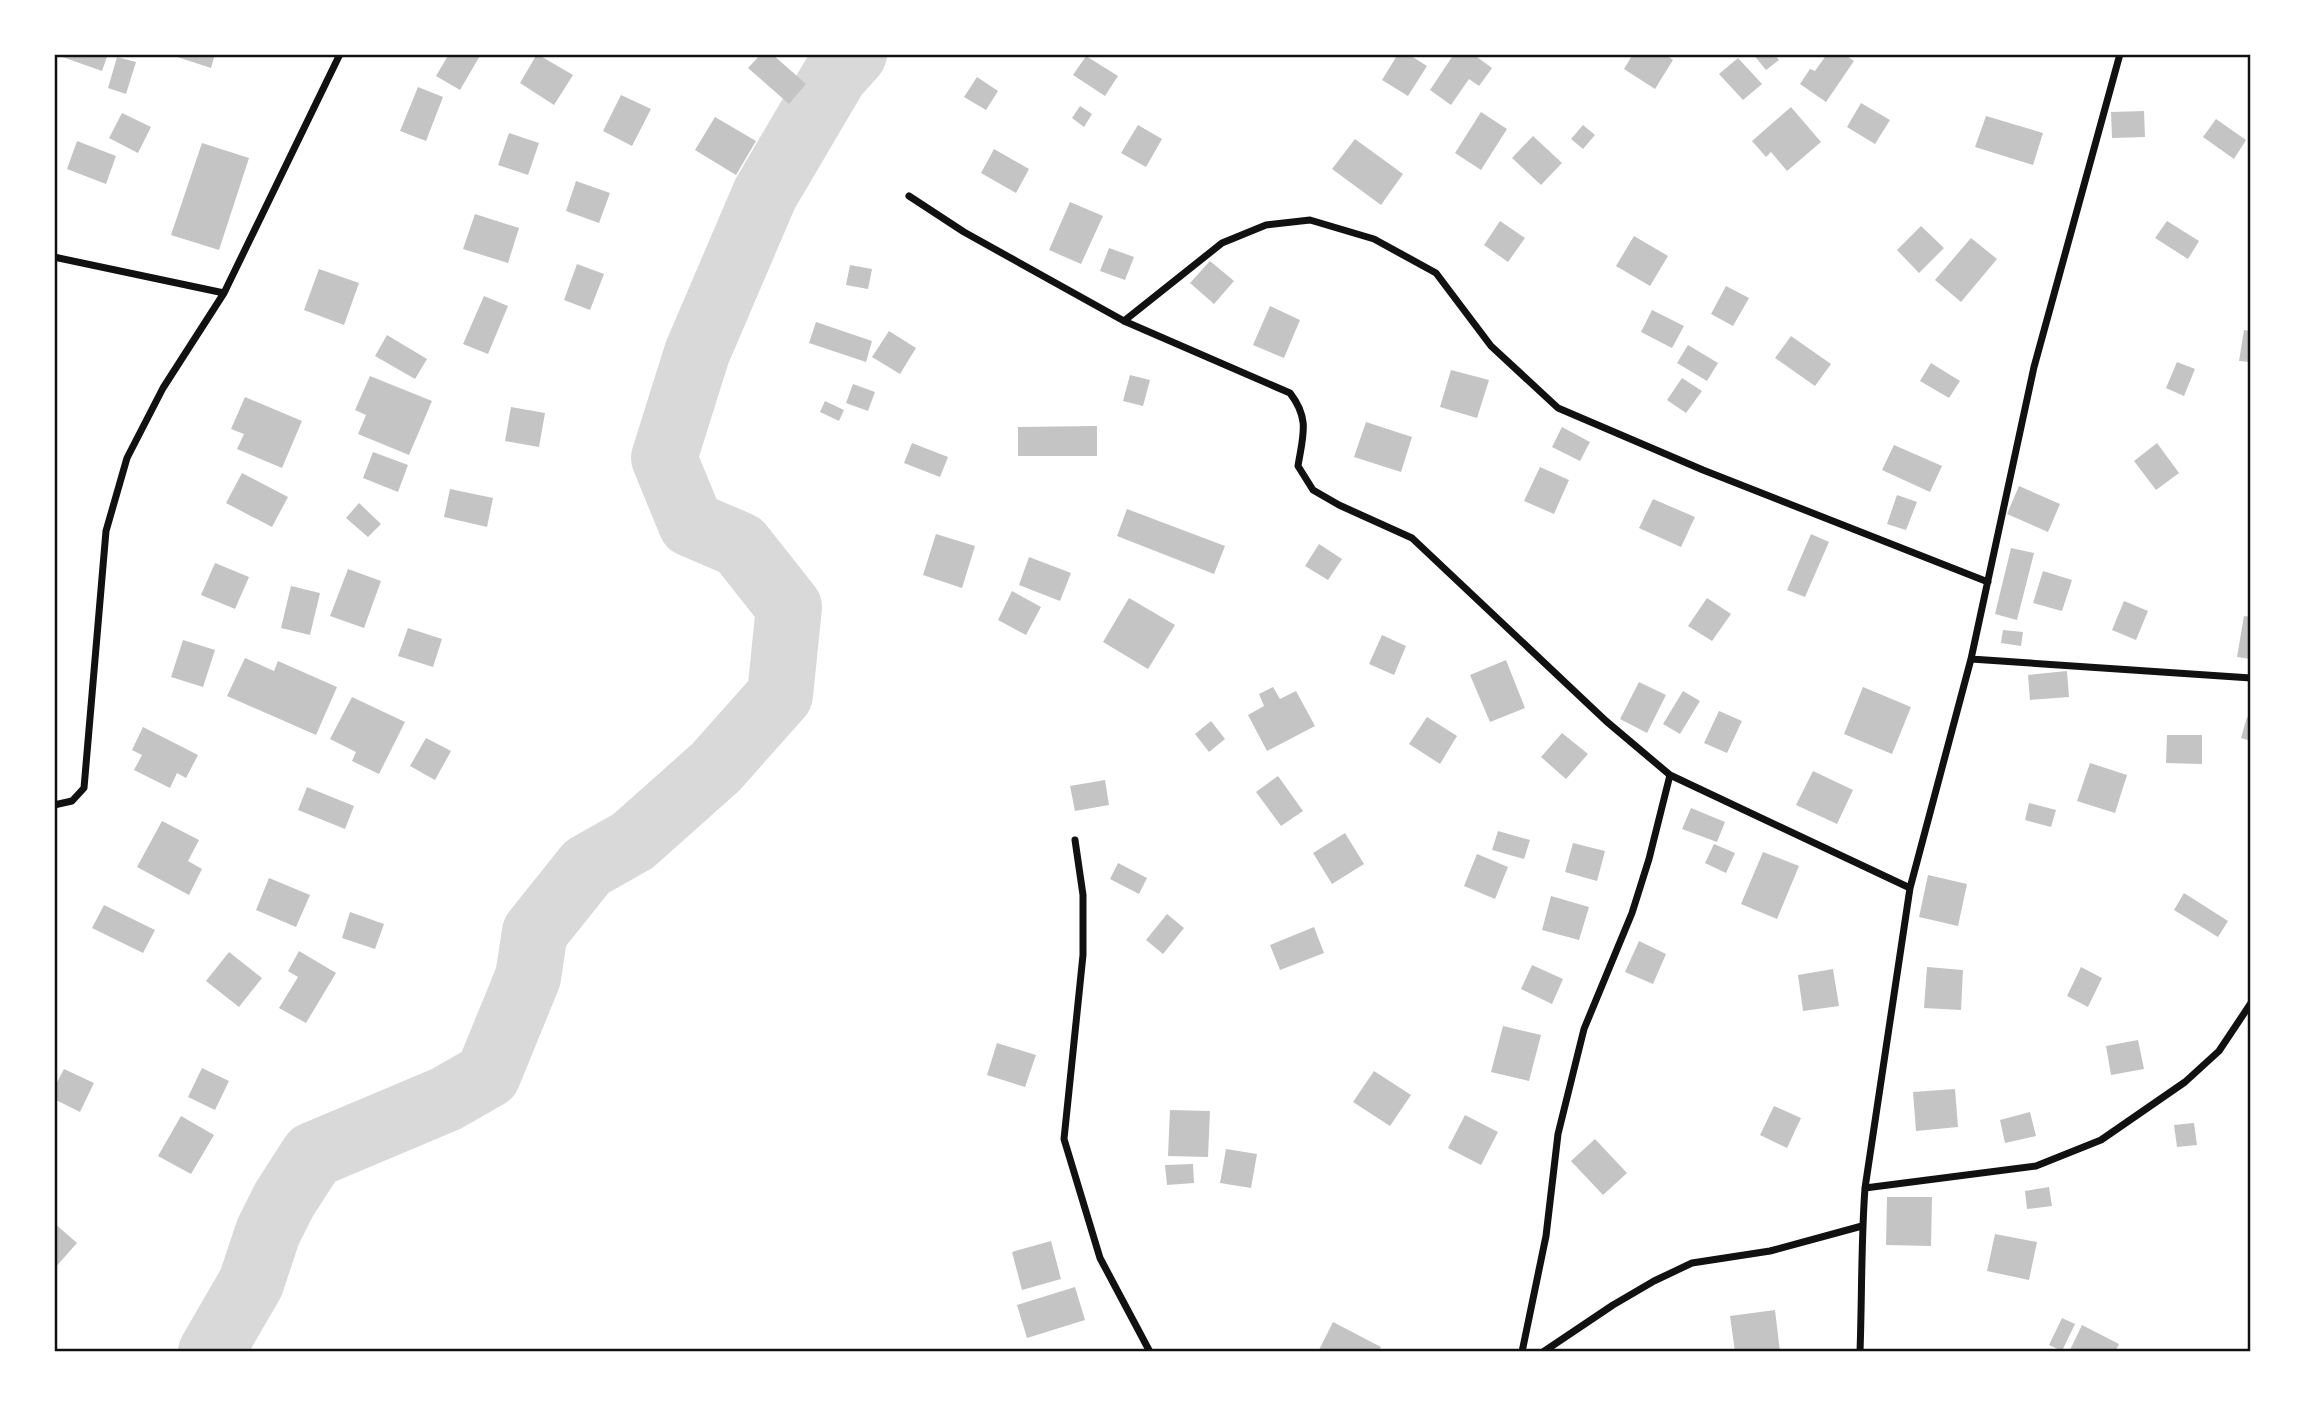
<svg xmlns="http://www.w3.org/2000/svg" width="2305" height="1406" viewBox="0 0 2305 1406" font-family="'Fira Sans Condensed',sans-serif">
	<style>
		.lines { fill: none; stroke-linecap: round; stroke-linejoin: round }
		.river { stroke: #d9d9d9; stroke-width: 66 }
		.building { fill: #c4c4c4 }
		.minor { stroke: #111; stroke-width: 7 }
		.neatline { fill: none; stroke: #111; stroke-width: 2.5 }
	</style>
	<rect width="100%" height="100%" fill="#fff"/>
	<g class="lines">
		<path class="river" d="M211,1352L251,1283L268,1232L284,1200L313,1155L446,1099L488,1075L528,977L535,932L587,867L633,841L716,767L780,695L789,607L740,545L691,524L664,458L697,353L765,194L835,75L854,54"/>
	</g>
	<path class="building" d="M54,54H108L102,71Z
		M168,54H215L211,68Z
		M449,54H481L460,90L436,76Z
		M537,54L573,75L554,105L520,83Z
		M761,54H772L806,84L789,104L748,68Z
		M1398,54H1408L1427,66L1408,96L1382,80Z
		M1454,54H1473L1492,68L1479,86L1469,79L1451,105L1430,90Z
		M1633,54H1665L1673,60L1655,89L1624,69Z
		M1753,54H1774L1779,60L1766,70Z
		M1827,54H1844L1854,61L1826,102L1800,84L1810,69L1815,71Z
		M1086,56L1118,76L1105,96L1073,75Z
		M117,57L136,62L126,94L108,88Z
		M1738,58L1762,84L1743,100L1719,74Z
		M977,77L998,91L986,110L964,97Z
		M418,87L443,97L426,141L400,131Z
		M621,95L651,109L632,146L603,131Z
		M1861,103L1890,120L1875,144L1847,127Z
		M1080,106L1092,114L1084,127L1072,118Z
		M1791,107L1821,142L1787,171L1771,152L1766,157L1752,141Z
		M2144,111L2145,137L2112,138L2111,112Z
		M1481,112L1507,129L1481,170L1455,153Z
		M122,113L151,127L138,153L109,138Z
		M1986,116L2043,133L2033,165L1975,147Z
		M715,117L756,141L736,175L695,150Z
		M2216,119L2246,140L2234,159L2203,137Z
		M1138,125L1162,139L1146,167L1121,153Z
		M1583,125L1595,135L1583,149L1571,139Z
		M509,133L539,143L528,175L498,165Z
		M1533,136L1562,163L1541,185L1512,158Z
		M1355,139L1403,174L1381,205L1332,169Z
		M77,141L116,156L106,184L67,169Z
		M202,143L249,158L219,250L171,235Z
		M994,149L1029,169L1016,193L981,173Z
		M576,181L610,193L599,223L566,211Z
		M1070,202L1103,216L1081,264L1049,250Z
		M475,214L519,228L508,263L463,249Z
		M1500,221L1525,238L1508,262L1484,245Z
		M2167,221L2199,241L2188,259L2155,238Z
		M1921,226L1944,248L1919,273L1897,250Z
		M1634,236L1668,256L1650,286L1616,266Z
		M1971,238L1997,259L1961,302L1935,280Z
		M1109,248L1134,257L1125,280L1100,271Z
		M1210,261L1234,281L1214,304L1190,283Z
		M577,264L604,274L590,310L564,300Z
		M850,265L872,269L868,289L846,285Z
		M319,269L359,283L344,325L304,310Z
		M1726,286L1749,298L1733,326L1711,314Z
		M484,296L508,306L488,354L463,344Z
		M1270,306L1300,320L1284,358L1253,345Z
		M1652,310L1684,326L1672,348L1641,332Z
		M816,322L872,341L866,362L809,343Z
		M2244,330L2251,331V362L2239,361Z
		M889,331L916,348L900,374L872,357Z
		M387,335L427,359L415,379L375,356Z
		M1791,336L1831,364L1815,386L1775,358Z
		M1688,345L1718,363L1707,381L1677,363Z
		M2177,362L2195,369L2184,396L2166,388Z
		M1931,363L1960,381L1949,398L1920,381Z
		M1451,370L1489,380L1477,418L1440,407Z
		M1130,375L1150,380L1143,406L1123,401Z
		M370,376L432,401L409,455L358,434L366,415L355,410Z
		M1682,378L1702,391L1686,413L1667,400Z
		M853,384L875,392L868,411L846,403Z
		M245,397L302,421L282,468L237,449L244,434L231,429Z
		M825,401L844,410L839,421L820,412Z
		M511,407L545,413L539,447L505,441Z
		M1366,422L1412,437L1401,472L1354,457Z
		M1097,426V456H1018V427Z
		M1562,427L1590,442L1580,461L1552,447Z
		M912,443L948,457L940,477L904,463Z
		M2157,443L2179,473L2156,490L2134,461Z
		M1894,445L1942,466L1930,492L1882,470Z
		M373,452L408,465L398,492L363,478Z
		M1540,467L1569,480L1554,514L1524,501Z
		M242,473L288,497L272,527L226,503Z
		M2019,486L2060,504L2048,532L2007,514Z
		M450,489L493,498L487,527L444,517Z
		M1897,495L1917,502L1906,530L1887,524Z
		M1653,499L1695,517L1681,547L1639,528Z
		M359,503L381,524L368,537L346,518Z
		M1127,509L1225,546L1214,574L1117,536Z
		M936,534L975,546L962,588L923,575Z
		M1811,534L1829,542L1805,597L1787,590Z
		M1319,544L1342,559L1328,580L1305,566Z
		M2011,548L2034,553L2017,620L1995,614Z
		M1029,557L1071,573L1060,601L1019,585Z
		M215,563L249,577L235,609L201,595Z
		M348,569L381,581L364,628L330,616Z
		M2043,571L2072,580L2062,611L2033,603Z
		M291,586L320,593L310,635L281,628Z
		M1012,591L1041,607L1026,635L998,620Z
		M1129,598L1175,625L1148,669L1103,642Z
		M1707,598L1731,614L1712,641L1688,626Z
		M2124,601L2148,611L2136,640L2112,630Z
		M2244,616L2251,617V659L2237,657Z
		M408,628L442,639L433,667L398,656Z
		M2003,630L2023,632L2021,646L2001,643Z
		M1382,635L1406,646L1394,675L1369,664Z
		M183,640L215,650L203,687L171,677Z
		M245,658L274,671L278,661L337,687L316,735L227,696Z
		M1506,660L1525,708L1490,722L1470,675Z
		M2067,671L2069,697L2030,700L2028,675Z
		M1639,682L1666,695L1647,733L1620,719Z
		M1273,687L1280,699L1296,691L1315,726L1267,751L1248,715L1264,706L1259,694Z
		M1863,687L1911,707L1892,754L1844,734Z
		M1683,691L1700,701L1680,734L1663,724Z
		M352,697L405,722L379,774L352,761L356,752L330,739Z
		M1719,711L1742,721L1727,753L1704,743Z
		M1427,717L1457,736L1440,764L1409,744Z
		M2247,717L2251,719V741L2241,738Z
		M1211,721L1225,739L1209,752L1195,734Z
		M143,727L198,755L186,778L177,773L170,788L134,770L142,755L132,750Z
		M1562,733L1588,754L1566,779L1541,757Z
		M2167,735H2202V764L2166,763Z
		M426,738L451,751L435,780L410,766Z
		M2090,763L2127,775L2115,813L2077,801Z
		M1813,771L1853,790L1837,824L1796,805Z
		M1278,776L1303,811L1281,826L1256,792Z
		M1105,780L1109,805L1075,811L1070,786Z
		M307,787L354,806L345,829L298,810Z
		M2029,803L2056,810L2051,827L2025,820Z
		M1691,808L1725,822L1717,842L1682,829Z
		M162,821L199,840L188,861L202,869L189,895L137,867Z
		M1498,831L1530,840L1524,859L1492,850Z
		M1345,833L1364,864L1332,884L1313,853Z
		M1573,843L1605,851L1597,881L1565,872Z
		M1714,844L1735,853L1726,873L1705,863Z
		M1763,852L1799,866L1777,919L1741,904Z
		M1477,854L1508,867L1495,899L1464,886Z
		M1118,863L1147,878L1139,894L1110,879Z
		M1928,875L1967,884L1958,926L1919,917Z
		M269,878L310,895L296,927L256,910Z
		M2184,893L2228,921L2218,937L2174,910Z
		M1551,896L1589,907L1579,940L1542,930Z
		M104,905L155,930L143,953L92,928Z
		M350,912L384,924L375,949L342,938Z
		M1167,914L1184,928L1163,954L1146,940Z
		M1314,927L1324,953L1280,970L1270,945Z
		M1639,941L1666,954L1653,984L1625,972Z
		M299,951L336,973L306,1023L279,1008L298,977L288,971Z
		M229,952L262,978L239,1007L206,981Z
		M1532,965L1563,979L1552,1004L1521,989Z
		M1927,967L1963,970L1961,1010L1924,1008Z
		M2081,967L2102,978L2088,1007L2067,996Z
		M1833,969L1839,1006L1803,1011L1798,975Z
		M1503,1026L1541,1035L1529,1081L1491,1072Z
		M2138,1040L2144,1069L2111,1075L2106,1046Z
		M997,1043L1036,1055L1025,1087L987,1075Z
		M202,1068L229,1081L215,1110L188,1097Z
		M64,1069L94,1083L80,1112L54,1099V1088Z
		M1374,1071L1411,1095L1390,1126L1353,1102Z
		M1955,1089L1958,1127L1916,1131L1913,1092Z
		M1774,1106L1801,1118L1787,1148L1760,1135Z
		M1170,1110L1210,1111L1208,1157L1168,1156Z
		M2030,1112L2036,1136L2005,1143L2000,1120Z
		M1465,1115L1498,1132L1481,1165L1448,1148Z
		M181,1116L214,1135L191,1174L158,1156Z
		M2194,1123L2197,1145L2177,1147L2174,1125Z
		M1595,1139L1627,1173L1603,1195L1571,1161Z
		M1226,1149L1257,1154L1251,1188L1220,1183Z
		M1193,1164L1194,1183L1167,1185L1165,1165Z
		M2049,1187L2052,1206L2027,1209L2025,1191Z
		M1887,1197H1932L1931,1246L1886,1245Z
		M54,1223L77,1243L54,1269Z
		M1995,1234L2037,1242L2029,1280L1987,1271Z
		M1051,1241L1061,1279L1022,1290L1012,1252Z
		M1075,1287L1085,1320L1027,1338L1017,1305Z
		M1775,1310L1780,1352H1735L1730,1316Z
		M2062,1318L2075,1324L2062,1351L2049,1345Z
		M1333,1322L1381,1347L1378,1352H1318Z
		M2082,1325L2119,1344L2115,1352H2069Z"/>
	<g class="lines">
		<path class="minor" d="M909,196L964,232L1124,321L1290,393C1310,419 1303,435 1298,466L1313,490L1339,505L1412,538L1606,721L1670,775L1910,888
			M54,257L224,293
			M1124,321L1222,243L1266,225L1310,220L1374,239L1436,273L1491,346L1558,408L1703,470L1988,582
			M1971,659L2251,678
			M54,805L72,801L84,788L106,531L127,458L163,388L224,293L340,54
			M1075,840L1083,895V955L1064,1139L1100,1258L1150,1352
			M1865,1188L2036,1166L2101,1140L2185,1082L2219,1051L2251,1003
			M1522,1352L1546,1236L1558,1134L1584,1029L1632,913L1649,859L1670,775
			M1543,1352L1613,1305L1654,1281L1692,1263L1770,1251L1862,1226
			M1860,1352C1862,1297 1861,1242 1865,1188L1910,888L1971,659L2034,367L2120,54"/>
	</g>
	<rect width="2305" height="1406" fill="none" stroke="#ffffff" stroke-width="112"/>
	<rect x="56" y="56" width="2193" height="1294" class="neatline"/>
</svg>
